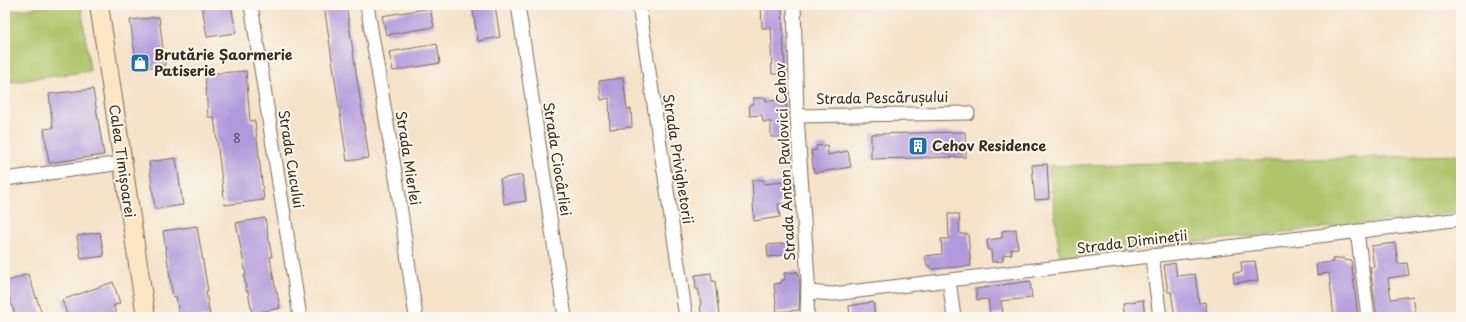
<svg xmlns="http://www.w3.org/2000/svg" width="1466" height="322" viewBox="0 0 1466 322" font-family="'Playpen Sans',sans-serif">
	<style>
		.green { fill: #aec56a; stroke: #747844 }
		.building { fill: #b199db }
		.lines { fill: none; stroke-linecap: round; stroke-linejoin: round }
		.minor-casing { stroke: #7c6a5a; stroke-width: 15 }
		.secondary-casing { stroke: #7c6a5a; stroke-width: 20 }
		.minor { stroke: #fff; stroke-width: 13 }
		.secondary { stroke: #fce6c4; stroke-width: 18 }
		.labels { text-anchor: middle; stroke-width: 4; stroke-linejoin: round; paint-order: stroke }
		.number-label { font-size: 12px; fill: #58464d }
		.poi-label { font-size: 14px; font-weight: bold; fill: #3b2a1e; stroke: #fbf7ec; text-anchor: start }
		.street-label { font-size: 14px; fill: #3b2a1e; stroke: #fbf7ec }
	</style>
	<rect width="100%" height="100%" fill="#fbf7ec"/>
	<filter id="ink" filterUnits="userSpaceOnUse"><feTurbulence type="fractalNoise" baseFrequency=".025" numOctaves="2"/><feDisplacementMap in="SourceGraphic" scale="8" xChannelSelector="R" yChannelSelector="G"/><feConvolveMatrix kernelMatrix="1 2 1 2 8 2 1 2 1" color-interpolation-filters="sRGB"/></filter>
	<filter id="wash" filterUnits="userSpaceOnUse"><feTurbulence type="fractalNoise" baseFrequency=".012" numOctaves="4" result="noise"/><feDisplacementMap in="SourceGraphic" scale="16" xChannelSelector="R" yChannelSelector="G"/><feGaussianBlur stdDeviation="0.9" result="paint"/><feColorMatrix in="noise" values="0 0 0 0 0 0 0 0 0 0 0 0 0 0 0 0 0 1.4 0 .05"/><feComposite in="paint" operator="in"/></filter>
	<g filter="url(#wash)">
		<rect width="100%" height="100%" fill="#f5e2c9"/>
		<path class="green" d="M54,5H81L90,71L5,83V12Z
			M1461,155V212L1060,258L1049,166Z"/>
		<g id="blocks">
			<path class="building" d="M209,5H231L236,33L207,37L202,6Z
				M324,5H346L369,158L347,161Z
				M472,5H495L500,37L478,41Z
				M761,5L782,6L785,74H772L771,45H772L771,28H762Z
				M430,8L434,27L386,35L382,16Z
				M159,17L165,65L137,69L130,20Z
				M437,44L440,63L393,71L389,52Z
				M246,71L250,121H255L264,200L225,205L214,117H208L205,74Z
				M623,78L627,109H631L632,127L610,129L609,98L601,100L599,81Z
				M93,89L104,155L49,163L44,129L53,128L49,94Z
				M753,98H766V101L786,100L787,116H785V137H771V122H763L762,115L750,116L749,105L753,104Z
				M965,132L966,157L871,159V134Z
				M827,145L828,155L848,151L851,167L814,173L811,151L817,150L816,146Z
				M176,158L183,205L155,209L149,162Z
				M1047,164L1049,199L1035,200L1032,165Z
				M522,175L526,201L504,204L500,179Z
				M752,180H764V184L784,182V187H788L790,203L778,204L780,217L754,221Z
				M948,214H959L960,234H968L971,266L931,269V266H927L925,256L942,254L941,239H949Z
				M265,218L272,257H270L276,292H277L280,308L252,313L248,291H246L244,275H246L236,223Z
				M197,226L208,291H206L210,317H179L176,296L173,297L163,231Z
				M1016,229L1018,248L1011,249L1012,254L1003,255V261L992,262L991,250H988L987,240L1002,238V231Z
				M100,232L104,256L81,259L77,236Z
				M789,243L790,254L768,257L767,245Z
				M1395,243L1398,264L1407,263L1409,275L1388,278L1391,299L1413,296L1416,316L1377,317L1370,267H1374L1371,246Z
				M1344,258L1345,261L1351,260L1358,317H1334L1329,273L1317,275L1316,264L1333,262L1332,259Z
				M1255,261L1258,281L1234,283L1233,273L1242,272L1241,262Z
				M1175,263L1177,276L1195,274L1199,303L1205,302L1207,315L1175,317L1171,292H1168L1164,265Z
				M798,272L800,284L799,310L777,312L774,284L781,283V280H785L784,273Z
				M711,273L712,281H715L719,317H701L700,296L698,289H696L695,275Z
				M28,274L43,317H16L5,286V282Z
				M1030,281L1032,298L1001,301L1003,313L990,315L988,299L977,300L976,289Z
				M113,282L120,303L113,306L118,317H68L62,300Z
				M1143,300L1145,317H1125L1123,303Z
				M873,302L875,317H850L849,306Z"/>
		</g>
	</g>
	<g filter="url(#ink)">
		<use href="#blocks" fill-opacity="0" stroke="#7c6a5a" stroke-width="1"/>
		<g class="lines">
			<defs>
				<path id="minor" d="M251,5L300,317
					M367,5L397,184L416,317
					M518,5L565,317
					M639,5L686,317
					M794,5L797,116L808,280L807,317
					M797,116L968,113
					M5,179L122,163
					M1357,231L1368,317
					M1152,255L1160,317
					M949,281L954,317
					M808,292L833,294L1461,219"/>
				<path id="secondary" d="M99,5L146,317"/>
			</defs>
			<use href="#minor" class="minor-casing"/>
			<use href="#secondary" class="secondary-casing"/>
			<use href="#minor" class="minor"/>
			<use href="#secondary" class="secondary"/>
		</g>
	</g>
	<defs>
		<symbol id="shop-square" viewBox="-11 -11 22 22"><rect x="-9" y="-9" width="18" height="18" rx="4" fill="#1f6fb2" stroke="#fbf7ec"/><path d="M-5-2.5h2.3a2.7 3.5 0 0 1 5.4 0H5L5.5 6h-11ZM-1.5-2.5h3a1.5 2.3 0 0 0-3 0Z" fill="#fff"/></symbol>
		<symbol id="building-square" viewBox="-11 -11 22 22"><rect x="-9" y="-9" width="18" height="18" rx="4" fill="#1f6fb2" stroke="#fbf7ec"/><path d="M-4-6H4V6H1V3H-1V6H-4ZM-2.5-4.3h1.7v1.8h-1.7ZM.8-4.3h1.7v1.8H.8ZM-2.5-1h1.7V.8h-1.7ZM.8-1h1.7V.8H.8Z" fill="#fff"/></symbol>
	</defs>
	<g fill-rule="evenodd">
		<use href="#shop-square" x="129" y="52" width="22" height="22"/>
		<use href="#building-square" x="907" y="135" width="22" height="22"/>
	</g>
	<g class="labels">
		<g class="number-label">
			<text x="237" y="143">8</text>
		</g>
		<g class="poi-label">
			<text x="154" y="60">Brutărie Șaormerie<tspan x="154" dy="16">Patiserie</tspan></text>
			<text x="932" y="151">Cehov Residence</text>
		</g>
		<g class="street-label">
			<text transform="translate(882 98) rotate(-1)" y="5">Strada Pescărușului</text>
			<text transform="translate(408 158) rotate(81)" y="5">Strada Mierlei</text>
			<text transform="translate(291 159) rotate(81)" y="5">Strada Cucului</text>
			<text transform="translate(557 159) rotate(81)" y="5">Strada Ciocârliei</text>
			<text transform="translate(678 159) rotate(81)" y="5">Strada Privighetorii</text>
			<text transform="translate(122 161) rotate(82)" y="5">Calea Timișoarei</text>
			<text transform="translate(785 162) rotate(-93)" y="5">Strada Anton Pavlovici Cehov</text>
			<text transform="translate(1132 242) rotate(-7)" y="5">Strada Dimineții</text>
		</g>
	</g>
	<rect width="1466" height="322" fill="none" stroke="#fbf7ec" stroke-width="20"/>
</svg>
